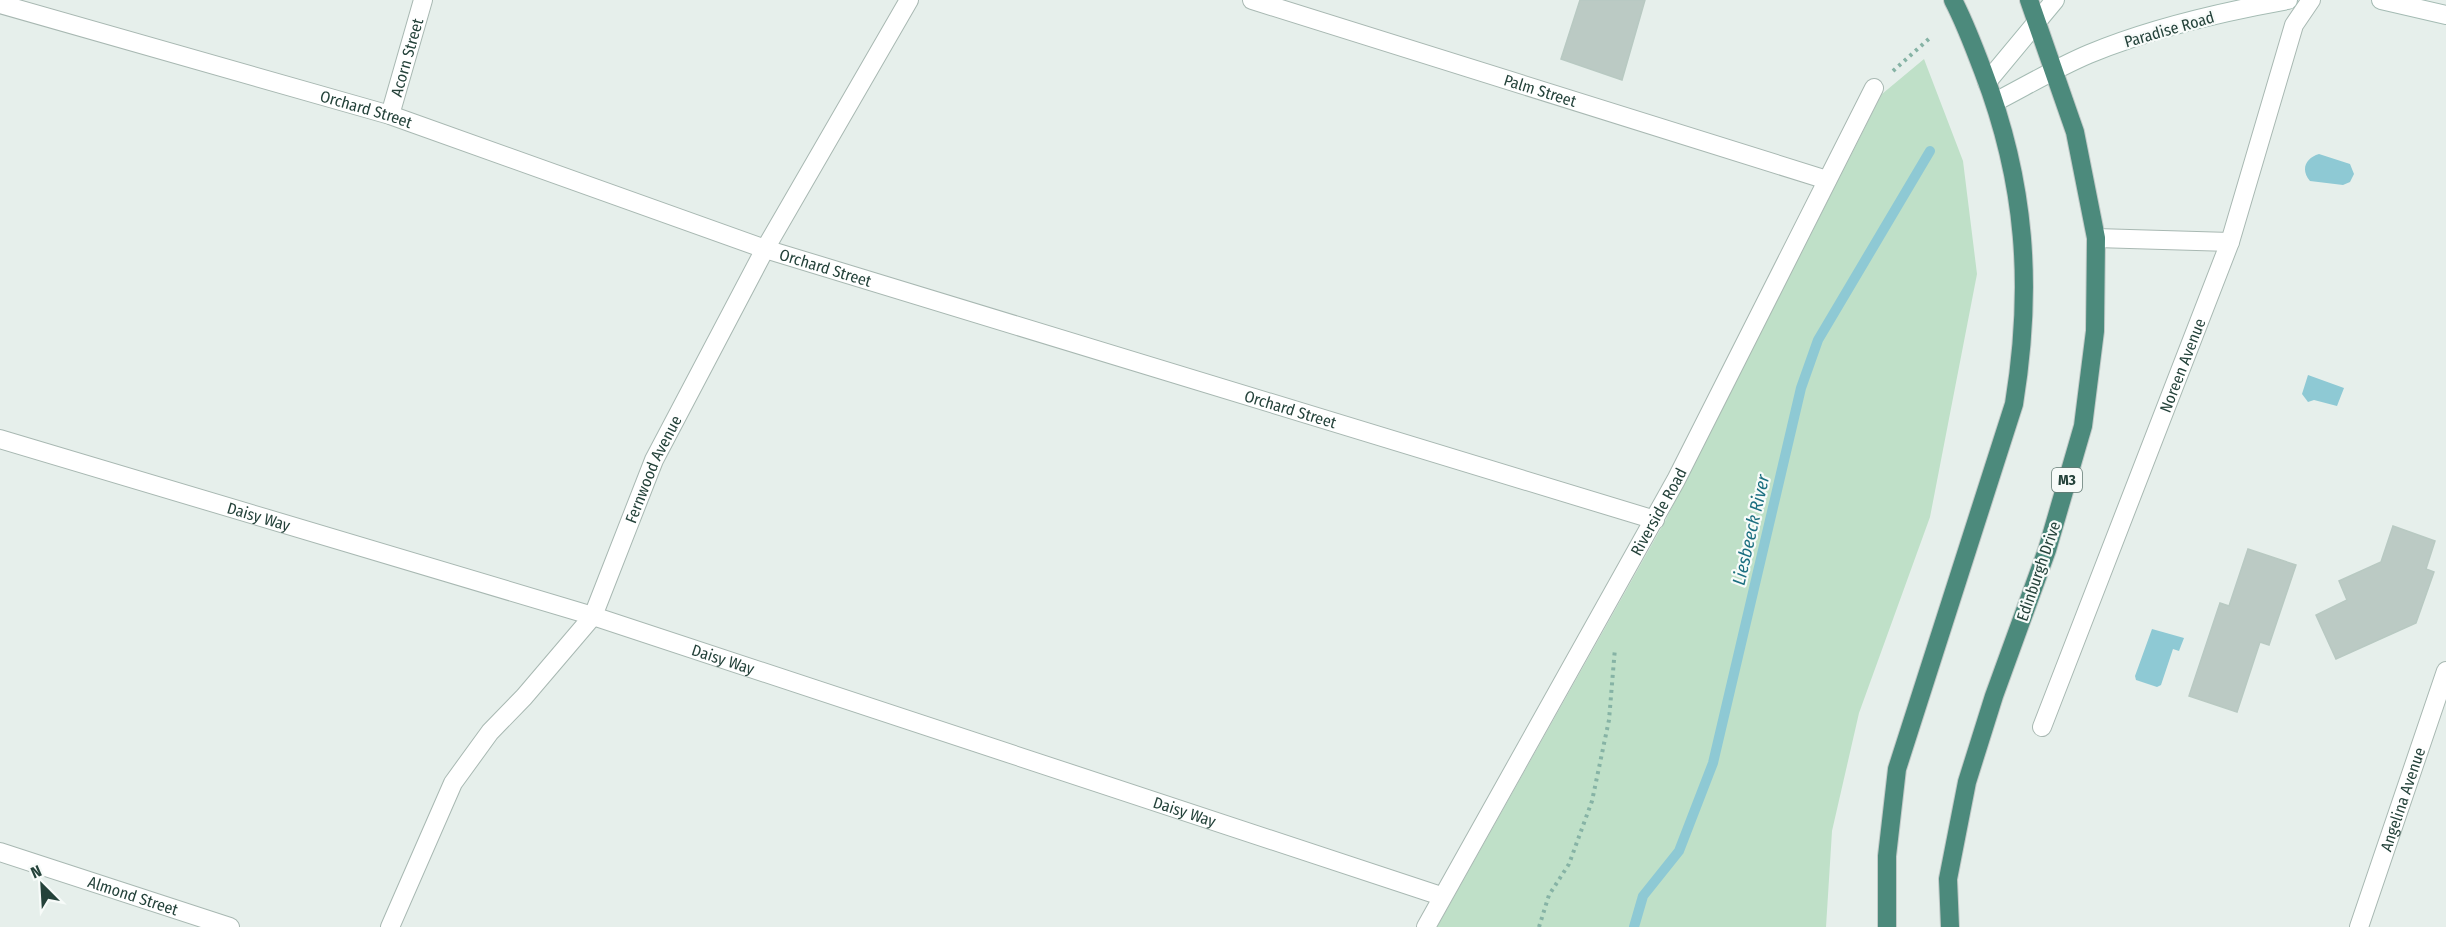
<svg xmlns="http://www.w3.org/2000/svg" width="2446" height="927" viewBox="0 0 2446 927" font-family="'Fira Sans Condensed',sans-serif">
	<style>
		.green { fill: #bfe0c8 }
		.water { fill: #8ec9d4 }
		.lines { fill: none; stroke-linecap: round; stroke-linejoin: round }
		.stream { stroke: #8ec9d4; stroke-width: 10 }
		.building { fill: #bbcac4; stroke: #b8c9c2; stroke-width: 1.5 }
		.minor-casing { stroke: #a8b8b2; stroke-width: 20 }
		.secondary-casing { stroke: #a4bbb3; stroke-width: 20 }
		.trunk-casing { stroke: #c2cac8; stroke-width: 20 }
		.path { stroke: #86b3a5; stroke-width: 4; stroke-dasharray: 3 4.5; stroke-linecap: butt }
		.minor { stroke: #fff; stroke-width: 18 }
		.secondary { stroke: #fff; stroke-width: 18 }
		.trunk { stroke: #4c8a7c; stroke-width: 18 }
		.labels { text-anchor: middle; stroke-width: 4.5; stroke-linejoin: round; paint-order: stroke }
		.shield { fill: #f7fbf9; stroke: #637a73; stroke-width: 1.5 }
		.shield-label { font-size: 15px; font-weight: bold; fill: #24423a }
		.street-label { font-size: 16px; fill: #24423a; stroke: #f7fbf9 }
		.water-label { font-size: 18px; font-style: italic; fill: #1c6f80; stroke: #f7fbf9 }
	</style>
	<rect width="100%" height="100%" fill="#e6efeb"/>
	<path class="green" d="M1924,59L1963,161L1977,274L1930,517L1859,713L1832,831L1826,927H1437L1665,521L1882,94Z"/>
	<path class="water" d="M2319,154L2350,164L2354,174L2350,182L2343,185L2310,181C2300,169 2306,158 2319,154Z
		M2308,375L2344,388L2337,406L2314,400L2308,402L2302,394Z
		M2152,629L2184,638L2179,651L2173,649L2161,685L2157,687L2136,680L2135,676Z"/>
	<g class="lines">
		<path class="stream" d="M1634,927L1643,896L1679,851L1713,763L1801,388L1818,340L1930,151"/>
	</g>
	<path class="building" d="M1580,0H1645L1622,80L1561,59Z
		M2393,526L2435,541L2426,569L2434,572L2416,623L2336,659L2316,615L2347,600L2339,581L2381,562Z
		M2248,549L2296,565L2269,645L2260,642L2237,712L2189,696L2220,603L2229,606Z"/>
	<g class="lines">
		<defs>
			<g id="minor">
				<path id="s1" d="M1252,0L1827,180"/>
				<path id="s2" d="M0,4L390,115L765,249L1655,520"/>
				<path id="s3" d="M390,115L423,0"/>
				<path d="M2096,238L2230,242"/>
				<path id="s4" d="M0,439L593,616L1441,896"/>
				<path id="s5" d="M2042,727L2230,242L2294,25L2311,0"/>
				<path id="s6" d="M0,852L230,927"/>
				<path id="s7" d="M390,927L453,783L490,732L524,697L593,616L654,460L765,249L909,0"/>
				<path id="s8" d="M1426,927L1676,480L1874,88"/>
				<path id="s9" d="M2359,927L2446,671"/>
			</g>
			<path id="secondary" d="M2381,0L2446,15
				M1987,82L2055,0
				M1995,102C2026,86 2056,68 2089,54C2151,28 2221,12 2288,0"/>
			<path id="trunk" d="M1887,927V856L1897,769L2014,404C2033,287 2026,183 1983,71C1974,47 1965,23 1953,0
				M1950,927L1948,879L1967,782L1994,696L2047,550L2083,426L2095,331L2096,238L2075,132L2029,0"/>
		</defs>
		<use href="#minor" class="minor-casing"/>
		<use href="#secondary" class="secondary-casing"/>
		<use href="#trunk" class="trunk-casing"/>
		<path class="path" d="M1893,71L1932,36
			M1539,927L1549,895L1569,864L1592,801L1609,720L1615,648"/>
		<use href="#minor" class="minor"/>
		<use href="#secondary" class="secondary"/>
		<use href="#trunk" class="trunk"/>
	</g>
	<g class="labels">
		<rect class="shield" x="2052" y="468" width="30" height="24" rx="4.5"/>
		<g class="shield-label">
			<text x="2067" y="485">M3</text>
		</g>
		<g class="street-label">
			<text transform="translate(2169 29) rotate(-16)" y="6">Paradise Road</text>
			<text dy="6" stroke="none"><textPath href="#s3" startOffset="60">Acorn Street</textPath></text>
			<text dy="6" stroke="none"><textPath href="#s1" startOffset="302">Palm Street</textPath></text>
			<text dy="6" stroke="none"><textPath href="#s2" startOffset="381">Orchard Street</textPath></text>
			<text dy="6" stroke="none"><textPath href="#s2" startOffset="867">Orchard Street</textPath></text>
			<text dy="6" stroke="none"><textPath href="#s5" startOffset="388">Noreen Avenue</textPath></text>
			<text dy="6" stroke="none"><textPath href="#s2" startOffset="1353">Orchard Street</textPath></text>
			<text dy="6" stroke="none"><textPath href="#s7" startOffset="534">Fernwood Avenue</textPath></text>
			<text dy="6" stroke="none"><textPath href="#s8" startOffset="476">Riverside Road</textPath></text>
			<text dy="6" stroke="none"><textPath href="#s4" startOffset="270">Daisy Way</textPath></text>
			<text transform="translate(2038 571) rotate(-71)" y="6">Edinburgh Drive</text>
			<text dy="6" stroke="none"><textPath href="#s4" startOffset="756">Daisy Way</textPath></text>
			<text dy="6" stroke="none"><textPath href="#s9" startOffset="135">Angelina Avenue</textPath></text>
			<text dy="6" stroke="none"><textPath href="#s4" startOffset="1242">Daisy Way</textPath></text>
			<text dy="6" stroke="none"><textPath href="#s6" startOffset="140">Almond Street</textPath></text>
		</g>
		<g class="water-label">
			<text transform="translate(1751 530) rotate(-77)" y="6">Liesbeeck River</text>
		</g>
	</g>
	<g transform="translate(42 885) rotate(336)" stroke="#f7fbf9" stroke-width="4.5" paint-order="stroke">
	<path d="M0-4.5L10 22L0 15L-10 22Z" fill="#24423a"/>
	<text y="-9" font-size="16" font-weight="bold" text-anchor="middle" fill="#24423a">N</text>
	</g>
</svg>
